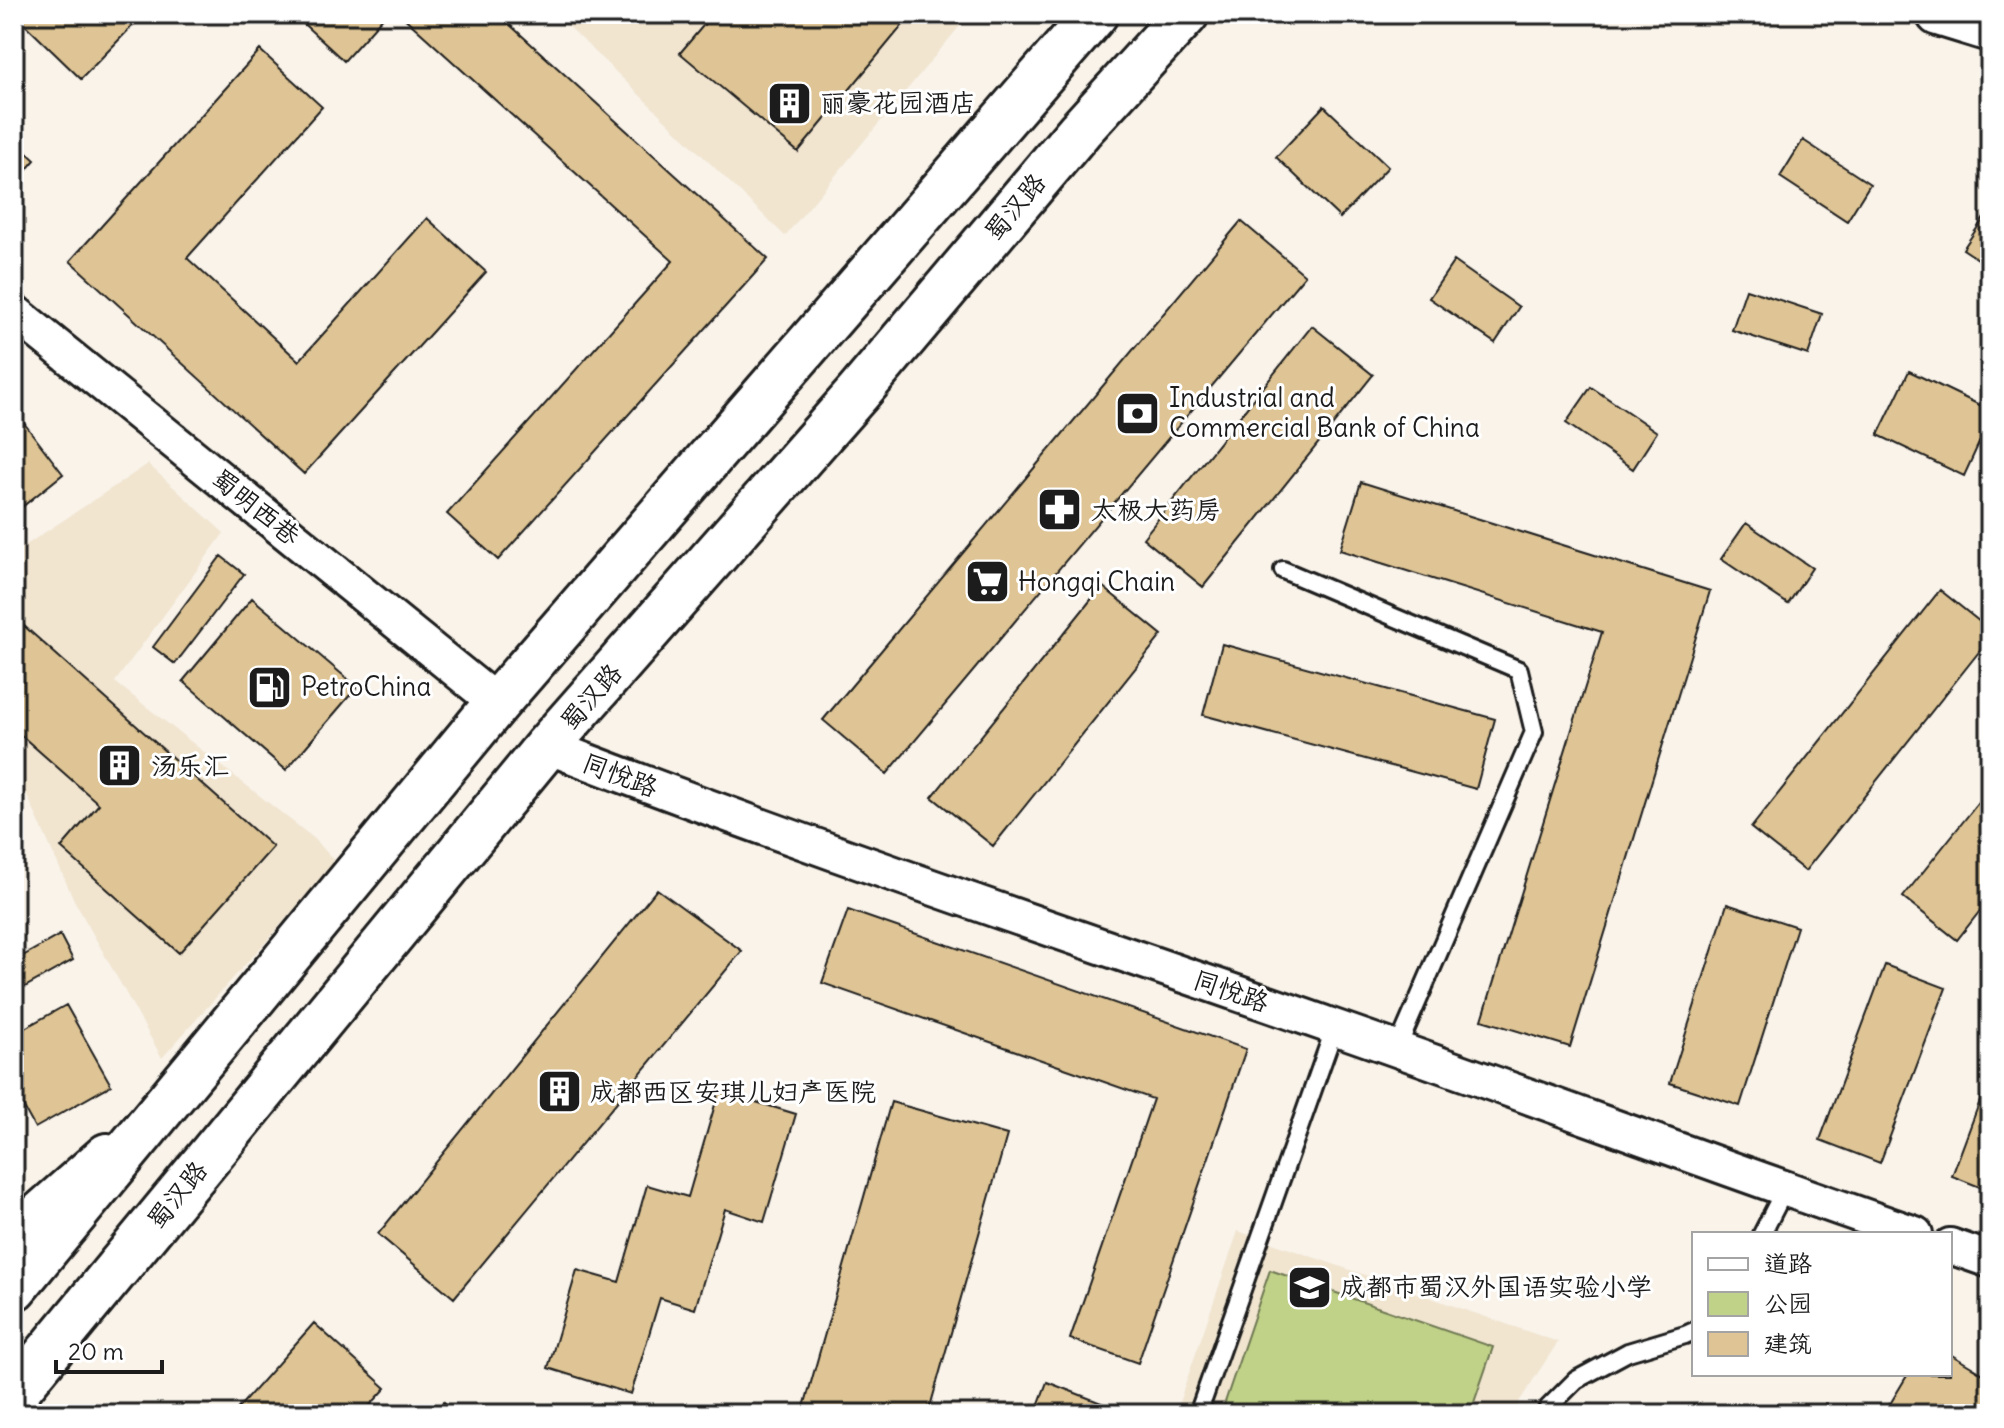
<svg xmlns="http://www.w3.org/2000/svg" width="2004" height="1428" viewBox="0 0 2004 1428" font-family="Delius,'LXGW WenKai TC',sans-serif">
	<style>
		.built { fill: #f1e5d0 }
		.green { fill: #bfd287; stroke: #6e7752; stroke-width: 2 }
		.building { fill: #dfc595; stroke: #1c1c1c; stroke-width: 2 }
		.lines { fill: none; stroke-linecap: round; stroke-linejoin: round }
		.service-casing { stroke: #1c1c1c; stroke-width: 22 }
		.minor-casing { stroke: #1c1c1c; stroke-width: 40 }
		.tertiary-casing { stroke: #1c1c1c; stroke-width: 48 }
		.secondary-casing { stroke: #1c1c1c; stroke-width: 50 }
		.trunk-casing { stroke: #1c1c1c; stroke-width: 50 }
		.service { stroke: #fff; stroke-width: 16 }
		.minor { stroke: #fff; stroke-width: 34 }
		.tertiary { stroke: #fff; stroke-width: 42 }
		.secondary { stroke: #fff; stroke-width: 44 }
		.trunk { stroke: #fff; stroke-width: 44 }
		.labels { text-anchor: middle; stroke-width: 6; stroke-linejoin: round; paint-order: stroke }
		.poi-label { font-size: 26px; fill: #1c1c1c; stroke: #fff; text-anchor: start }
		.street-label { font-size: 26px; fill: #1c1c1c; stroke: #fff }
	</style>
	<rect width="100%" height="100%" fill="#f9f3ea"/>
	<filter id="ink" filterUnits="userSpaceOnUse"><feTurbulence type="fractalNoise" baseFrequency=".0125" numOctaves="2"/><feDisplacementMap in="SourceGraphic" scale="16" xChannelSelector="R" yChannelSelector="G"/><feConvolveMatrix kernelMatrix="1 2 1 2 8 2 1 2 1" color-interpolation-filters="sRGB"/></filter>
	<g filter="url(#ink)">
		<path class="built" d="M556,14H970L785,236Z
			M148,464L224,533L115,682L316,840L336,863L162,1058L74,900L27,795L14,779V553Z
			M1238,1231L1558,1342L1519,1402L1515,1414H1175Z"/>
		<path class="green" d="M1270,1270L1493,1347L1470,1414H1221Z"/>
		<path class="building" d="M14,14H144L81,79Z
			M297,14H386L344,61L295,16Z
			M400,14H498L768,259L498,560L447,514L673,261Z
			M713,14H912L798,152L680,53Z
			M260,50L322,107L187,258L299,361L427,218L486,272L304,474L70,261Z
			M1324,106L1388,167L1340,218L1276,157Z
			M1803,140L1870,184L1847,221L1780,177Z
			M14,141L35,160L14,184Z
			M1988,212L1990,214V267L1963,249Z
			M1241,221L1305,275L887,774L823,720Z
			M1454,261L1519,307L1495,343L1429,298Z
			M1746,289L1822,314L1808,355L1732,330Z
			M1312,326L1373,375L1203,587L1143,538Z
			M1909,371L1990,410V419L1964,476L1878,435Z
			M1591,387L1657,432L1633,469L1566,423Z
			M14,410L63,474L17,511L14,507Z
			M1361,482L1710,591L1570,1047L1482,1020L1602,632L1340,550Z
			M1746,523L1812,568L1788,604L1721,559Z
			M221,556L244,574L175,664L153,647Z
			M1102,586L1162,635L993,846L932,797Z
			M1940,590L1990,630V638L1805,871L1751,828Z
			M252,598L357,687L286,770L183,681Z
			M14,617L273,847L179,953L61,848L99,804L14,729Z
			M1222,644L1495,719L1476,789L1203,715Z
			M1990,788V898L1957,940L1903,897Z
			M657,889L742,951L454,1298L378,1234Z
			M1727,904L1797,927L1740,1106L1670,1083Z
			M848,910L1246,1049L1138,1363L1070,1339L1153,1099L822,983Z
			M60,935L73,960L14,993V961Z
			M1885,965L1946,988L1880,1163L1820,1140Z
			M66,1005L111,1085L35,1128L14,1090V1034Z
			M1990,1074V1191L1952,1176Z
			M719,1091L796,1114L764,1222L725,1209L695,1309L660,1298L631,1394L548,1368L577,1270L619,1282L647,1185L688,1197Z
			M891,1102L1007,1135L928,1414H802Z
			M314,1323L386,1388L362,1414H233Z
			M1950,1354L1990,1378V1403L1983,1414H1884L1908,1374H1950Z
			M1047,1382L1127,1413V1414H1035Z
			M444,1402L458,1414H434Z"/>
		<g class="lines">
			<defs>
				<path id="service" d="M1283,570L1519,670L1534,732L1397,1049
					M1762,1234L1785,1189
					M1198,1414L1335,1027
					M1545,1414L1548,1408L1576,1380L1628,1352L1685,1335L1694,1331"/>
				<path id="minor" d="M14,312L497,703
					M547,746C806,847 1069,934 1331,1026C1526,1094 1720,1167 1915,1234
					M1950,1246L1990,1260"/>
				<path id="tertiary" d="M1938,14L1990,30"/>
				<path id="secondary" d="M14,1238L107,1156"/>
				<path id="trunk" d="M14,1288L497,703L1095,14
					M14,1394L547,746L858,393L1080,130L1186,14"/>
			</defs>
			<use href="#service" class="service-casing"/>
			<use href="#minor" class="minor-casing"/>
			<use href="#tertiary" class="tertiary-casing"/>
			<use href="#secondary" class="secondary-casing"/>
			<use href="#trunk" class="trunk-casing"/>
			<use href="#service" class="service"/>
			<use href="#minor" class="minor"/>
			<use href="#tertiary" class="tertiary"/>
			<use href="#secondary" class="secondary"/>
			<use href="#trunk" class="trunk"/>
		</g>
	</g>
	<defs>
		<symbol id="building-square" viewBox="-11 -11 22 22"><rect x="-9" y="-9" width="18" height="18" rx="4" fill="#1c1c1c" stroke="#fff"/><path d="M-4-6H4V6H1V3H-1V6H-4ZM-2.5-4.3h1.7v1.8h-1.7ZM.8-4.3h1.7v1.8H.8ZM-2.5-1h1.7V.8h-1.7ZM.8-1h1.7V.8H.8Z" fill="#fff"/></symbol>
		<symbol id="bank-square" viewBox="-11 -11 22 22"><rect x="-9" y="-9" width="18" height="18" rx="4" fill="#1c1c1c" stroke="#fff"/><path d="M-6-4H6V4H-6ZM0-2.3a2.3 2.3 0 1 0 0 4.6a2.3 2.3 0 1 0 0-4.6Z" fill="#fff"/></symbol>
		<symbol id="pharmacy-square" viewBox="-11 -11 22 22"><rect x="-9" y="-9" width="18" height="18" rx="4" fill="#1c1c1c" stroke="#fff"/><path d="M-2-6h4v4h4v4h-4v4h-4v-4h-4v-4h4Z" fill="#fff"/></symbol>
		<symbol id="supermarket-square" viewBox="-11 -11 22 22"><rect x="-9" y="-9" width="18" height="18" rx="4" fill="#1c1c1c" stroke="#fff"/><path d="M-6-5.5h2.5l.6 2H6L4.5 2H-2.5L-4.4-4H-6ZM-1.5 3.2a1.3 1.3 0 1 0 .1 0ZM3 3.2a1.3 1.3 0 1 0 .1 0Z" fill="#fff"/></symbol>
		<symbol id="fuel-square" viewBox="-11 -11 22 22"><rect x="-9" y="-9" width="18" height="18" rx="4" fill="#1c1c1c" stroke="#fff"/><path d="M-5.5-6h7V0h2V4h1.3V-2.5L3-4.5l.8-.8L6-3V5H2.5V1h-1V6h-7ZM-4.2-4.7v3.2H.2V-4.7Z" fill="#fff"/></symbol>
		<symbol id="school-square" viewBox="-11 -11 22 22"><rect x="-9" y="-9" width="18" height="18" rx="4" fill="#1c1c1c" stroke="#fff"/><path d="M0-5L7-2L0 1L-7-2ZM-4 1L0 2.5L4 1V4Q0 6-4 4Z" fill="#fff"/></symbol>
	</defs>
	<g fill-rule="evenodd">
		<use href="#building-square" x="764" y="78" width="51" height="51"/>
		<use href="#bank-square" x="1112" y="388" width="51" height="51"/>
		<use href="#pharmacy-square" x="1034" y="484" width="51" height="51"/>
		<use href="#supermarket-square" x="962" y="556" width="51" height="51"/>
		<use href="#fuel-square" x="244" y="662" width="51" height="51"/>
		<use href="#building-square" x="94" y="740" width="51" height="51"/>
		<use href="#building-square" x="534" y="1066" width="51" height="51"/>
		<use href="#school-square" x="1284" y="1262" width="51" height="51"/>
	</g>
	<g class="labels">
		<g class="poi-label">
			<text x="820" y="112">丽豪花园酒店</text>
			<text x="1169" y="407">Industrial and<tspan x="1169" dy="30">Commercial Bank of China</tspan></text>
			<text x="1091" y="519">太极大药房</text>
			<text x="1018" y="591">Hongqi Chain</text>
			<text x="301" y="696">PetroChina</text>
			<text x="151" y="775">汤乐汇</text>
			<text x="590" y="1101">成都西区安琪儿妇产医院</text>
			<text x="1340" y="1296">成都市蜀汉外国语实验小学</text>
		</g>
		<g class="street-label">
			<text transform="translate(1015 207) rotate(-50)" y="9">蜀汉路</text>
			<text transform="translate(256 507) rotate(39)" y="9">蜀明西巷</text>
			<text transform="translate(591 697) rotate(-49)" y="9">蜀汉路</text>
			<text transform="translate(620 775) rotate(21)" y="9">同悦路</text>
			<text transform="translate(1231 991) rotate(19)" y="9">同悦路</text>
			<text transform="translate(177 1195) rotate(-51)" y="9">蜀汉路</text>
		</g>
	</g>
	<rect width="2004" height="1428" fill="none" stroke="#fff" stroke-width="48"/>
	<rect x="24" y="24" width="1956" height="1380" fill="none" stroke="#1c1c1c" stroke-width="3" filter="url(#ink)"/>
	<rect x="1692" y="1232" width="260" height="144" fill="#ffffff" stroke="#a4a4a4" stroke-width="2"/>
	<rect x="1708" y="1258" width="40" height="12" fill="#ffffff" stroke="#a4a4a4" stroke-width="2"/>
	<text x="1764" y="1272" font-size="24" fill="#1c1c1c">道路</text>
	<rect x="1708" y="1292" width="40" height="24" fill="#bfd287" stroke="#a4a4a4" stroke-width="2"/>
	<text x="1764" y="1312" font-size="24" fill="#1c1c1c">公园</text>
	<rect x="1708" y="1332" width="40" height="24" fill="#dfc595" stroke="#a4a4a4" stroke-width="2"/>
	<text x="1764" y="1352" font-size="24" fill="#1c1c1c">建筑</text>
	<path d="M56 1360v12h106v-12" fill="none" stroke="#1c1c1c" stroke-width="4"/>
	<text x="68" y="1360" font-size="24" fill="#1c1c1c" stroke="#ffffff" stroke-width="6" paint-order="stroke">20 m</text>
</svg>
